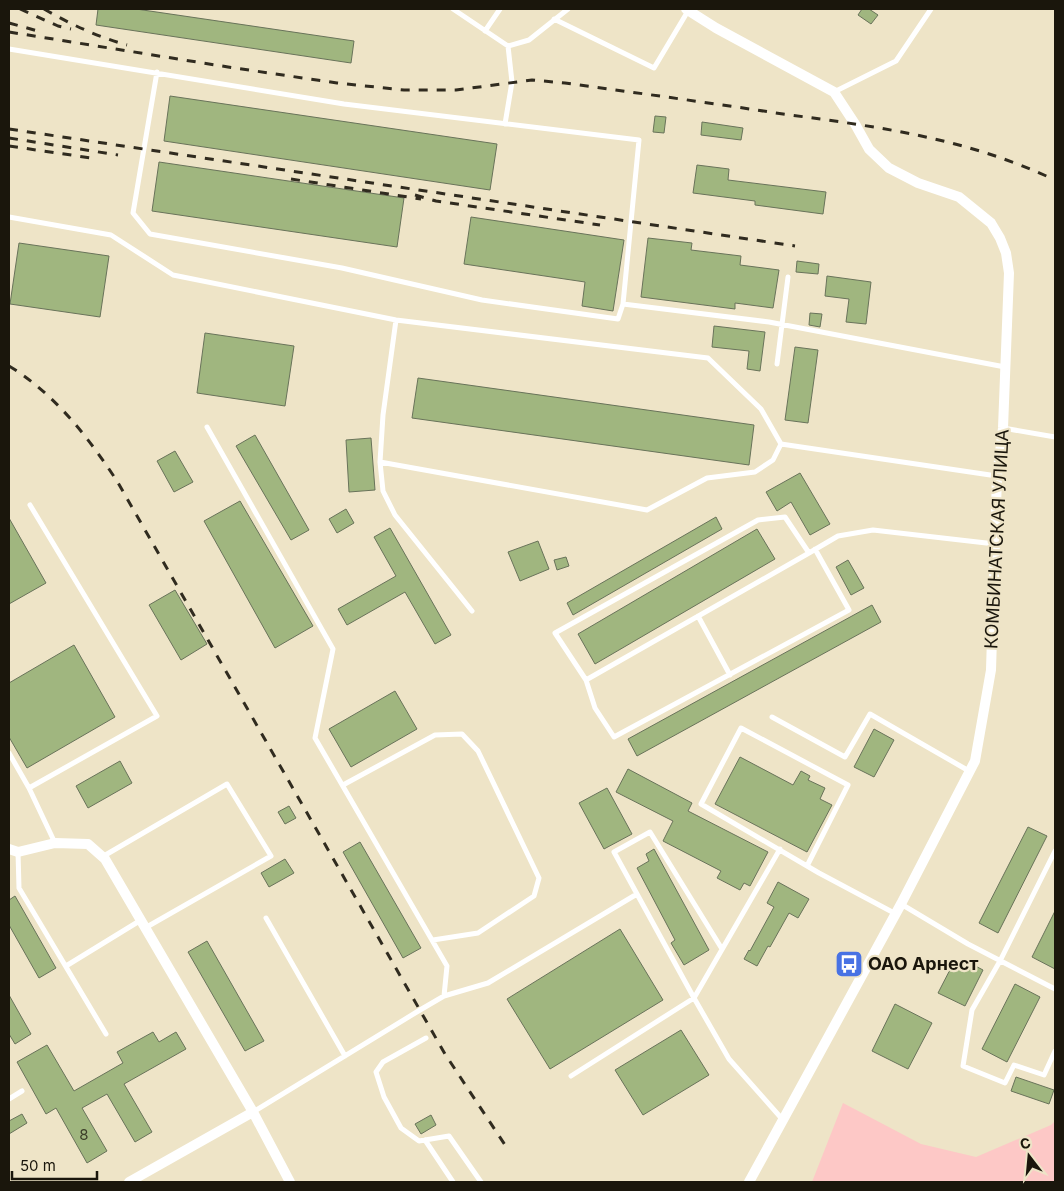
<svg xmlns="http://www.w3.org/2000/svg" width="1064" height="1191" viewBox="0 0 1064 1191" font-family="Inter,sans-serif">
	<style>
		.green { fill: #fdc8c6 }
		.building { fill: #a0b67f; stroke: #69735a }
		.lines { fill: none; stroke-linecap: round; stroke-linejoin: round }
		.service { stroke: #fff; stroke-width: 5 }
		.minor { stroke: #fff; stroke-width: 10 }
		.rail { stroke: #302b1f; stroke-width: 3; stroke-dasharray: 9 9; stroke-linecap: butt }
		.labels { text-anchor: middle; stroke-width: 4.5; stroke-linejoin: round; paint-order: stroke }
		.number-label { font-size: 15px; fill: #3c3e29 }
		.street-label { font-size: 18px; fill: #1a160c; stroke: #eee4c7 }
		.poi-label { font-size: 18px; font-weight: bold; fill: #1a160c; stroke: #eee4c7; text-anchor: start }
	</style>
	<rect width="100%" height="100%" fill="#eee4c7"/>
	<path class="green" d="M843,1103L921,1144L976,1157L1051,1125L1055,1121V1182H812Z"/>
	<path class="building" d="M98,9H136L354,41L351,63L96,25Z
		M862,9H869L878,15L871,24L858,15Z
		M170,96L497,144L490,190L164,141Z
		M655,116L666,117L664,133L653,132Z
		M702,122L743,128L741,140L701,135Z
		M159,162L404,198L397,247L152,211Z
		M697,165L729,169L728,180L826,192L823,214L755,205V201L693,193Z
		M471,217L624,240L613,311L582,306L585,282L464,264Z
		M648,238L692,243L691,250L741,256L740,265L779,270L773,308L735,303V309L641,297Z
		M19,243L109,256L100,317L10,304Z
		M797,261L819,264L818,274L796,272Z
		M827,276L871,282L866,324L846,322L849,299L825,296Z
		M810,313L822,314L820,327L809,325Z
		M714,326L765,332L760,371L747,369L749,351L712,347Z
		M205,333L294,346L285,406L197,393Z
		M795,347L818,350L808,423L785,420Z
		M418,378L754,425L749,465L412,418Z
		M255,435L309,530L291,540L236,446Z
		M371,438L375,490L349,492L346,440Z
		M175,451L193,482L174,492L157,461Z
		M800,473L830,524L810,535L791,502L777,511L766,492Z
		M240,501L313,626L275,648L204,521Z
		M346,509L354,523L337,533L329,519Z
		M716,517L722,529L573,615L567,603Z
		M9,518L46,583L9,604Z
		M390,528L451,635L435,644L405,592L347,625L338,609L396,576L374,537Z
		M757,529L775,559L595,664L578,634Z
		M538,541L549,569L520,581L508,552Z
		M566,557L569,566L557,570L554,560Z
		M848,560L864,588L851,595L836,567Z
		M175,590L207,644L181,660L149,605Z
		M872,605L881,622L637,756L628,739Z
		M74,645L115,717L27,768L9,737V683Z
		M395,691L417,729L351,767L329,729Z
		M874,729L894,740L874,777L854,767Z
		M740,757L793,785L801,771L810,776L808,780L825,788L820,799L832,805L807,852L715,804Z
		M120,761L132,783L88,808L76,786Z
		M628,769L692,803L688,811L768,852L750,886L744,883L740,890L717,878L721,871L663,841L673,821L616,792Z
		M607,788L632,834L604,849L579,803Z
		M289,806L296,818L285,824L278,812Z
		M1028,827L1047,836L998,933L979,923Z
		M360,842L421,948L403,958L343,852Z
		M654,849L709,950L684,965L671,943L675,940L637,868L649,861L646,854Z
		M285,859L294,873L269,887L261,873Z
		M778,882L809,899L798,918L789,913L770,947L768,946L757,966L744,959L749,950L750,951L774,907L767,903Z
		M15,896L56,968L39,978L9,925V900Z
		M1055,911V969L1032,957Z
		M620,929L663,1000L550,1069L507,999Z
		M207,941L264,1041L245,1051L188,952Z
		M966,961L983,970L965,1006L938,993L954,962L963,966Z
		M1015,984L1040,997L1007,1062L982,1049Z
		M9,995L31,1034L15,1044L9,1034Z
		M895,1004L932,1023L908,1069L872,1051Z
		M681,1030L709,1075L643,1115L615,1070Z
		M153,1032L159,1042L176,1032L186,1049L124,1084L152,1132L135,1142L107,1094L82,1108L107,1151L87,1163L56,1108L46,1114L17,1062L47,1045L74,1091L123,1063L117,1052Z
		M1016,1077L1054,1090L1049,1104L1011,1091Z
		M22,1114L27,1123L9,1134V1121Z
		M431,1115L436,1125L421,1134L415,1124Z"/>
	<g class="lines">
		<path class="service" d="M453,9L508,46L512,82L505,124
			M554,19L654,68L688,11
			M485,31L500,9
			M508,46L529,40L568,9
			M9,49L344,104L639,140L623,304L769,322L1005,367
			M157,72L133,213L150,234L342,268L482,300L618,319L623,304
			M834,92L896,61L931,9
			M9,217L111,235L173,275L396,320L708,358L761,409L781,444
			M396,320L383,415L380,462L383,491L395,515L472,611
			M777,364L788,277
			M207,427L333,649L315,738L447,966L444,996
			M1003,428L1055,437
			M781,444L997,476
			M380,462L647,510L707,478L755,472L773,460L781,444
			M809,553L785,517L758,520L555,633L586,680L809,553L838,536L873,530L995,544
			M698,616L730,675
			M586,680L595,708L614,737L849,610L815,549
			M772,717L845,757L870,714L969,771
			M9,753L29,788L55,843
			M343,785L435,735L462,734L478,751L539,878L534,896L478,933L433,940
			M29,788L157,716L30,505
			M1055,851L1000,961L972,1010L963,1066L1005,1083L1014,1065L1044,1075L1055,1051
			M18,852L19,888L106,1034
			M102,857L227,784L271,856L145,928
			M807,866L848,785L741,728L701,804L819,873L896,914
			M901,904L968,944L1055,989
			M266,918L345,1056
			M722,949L650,832L614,852L694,998L729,1059L783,1120
			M66,966L141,920
			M426,1038L383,1062L376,1072L384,1097L401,1128L419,1141L449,1136L481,1182
			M571,1076L694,998L780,849
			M9,1099L22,1091
			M253,1112L420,1010L444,996L488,983L637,894
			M425,1140L453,1182"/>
		<path class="minor" d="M686,9L716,28L834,92L855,124L869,149L889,168L918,183L959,197L991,223L1000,238L1006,253L1009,273L1003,428L997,476L991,670L975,761L901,904L749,1182
			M9,849L18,852L55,843L88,844L105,859L253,1112L290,1182
			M129,1182L253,1112"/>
		<path class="rail" d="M20,9L58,26L71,29
			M44,9C70,24 98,37 127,45
			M9,23L38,31
			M9,32L228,67L337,83L404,90H456L532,80L565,83C638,93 711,103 783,114C880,127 966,138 1055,180
			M9,129L795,246
			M9,138L118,155
			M9,146L98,159
			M291,179L421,199
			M415,195L436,201L600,225
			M9,366C55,394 88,437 117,481L445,1054L509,1151"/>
	</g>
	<defs>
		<symbol id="bus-square" viewBox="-11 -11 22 22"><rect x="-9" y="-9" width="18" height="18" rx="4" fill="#4872e4" stroke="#eee4c7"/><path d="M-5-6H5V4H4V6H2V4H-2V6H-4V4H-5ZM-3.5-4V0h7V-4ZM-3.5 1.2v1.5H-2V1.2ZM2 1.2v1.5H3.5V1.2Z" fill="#fff"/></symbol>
	</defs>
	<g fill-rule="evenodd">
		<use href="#bus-square" x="833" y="948" width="32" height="32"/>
	</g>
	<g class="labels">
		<g class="number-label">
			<text x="84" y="1140">8</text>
		</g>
		<g class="street-label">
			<text transform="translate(997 539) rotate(-87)" y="6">КОМБИНАТСКАЯ УЛИЦА</text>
		</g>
		<g class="poi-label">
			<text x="868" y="970">ОАО Арнест</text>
		</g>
	</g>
	<rect width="1064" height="1191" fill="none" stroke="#1a160c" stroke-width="20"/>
	<g transform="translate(1029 1156) rotate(344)" stroke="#eee4c7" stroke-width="4" paint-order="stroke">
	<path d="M0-4L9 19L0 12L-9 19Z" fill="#1a160c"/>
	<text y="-8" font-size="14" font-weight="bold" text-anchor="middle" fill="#1a160c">С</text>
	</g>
	<path d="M12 1171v8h85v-8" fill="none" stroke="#1a160c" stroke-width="2.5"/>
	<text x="20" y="1171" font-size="15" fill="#1a160c" stroke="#eee4c7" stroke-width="4" paint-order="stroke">50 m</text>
</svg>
